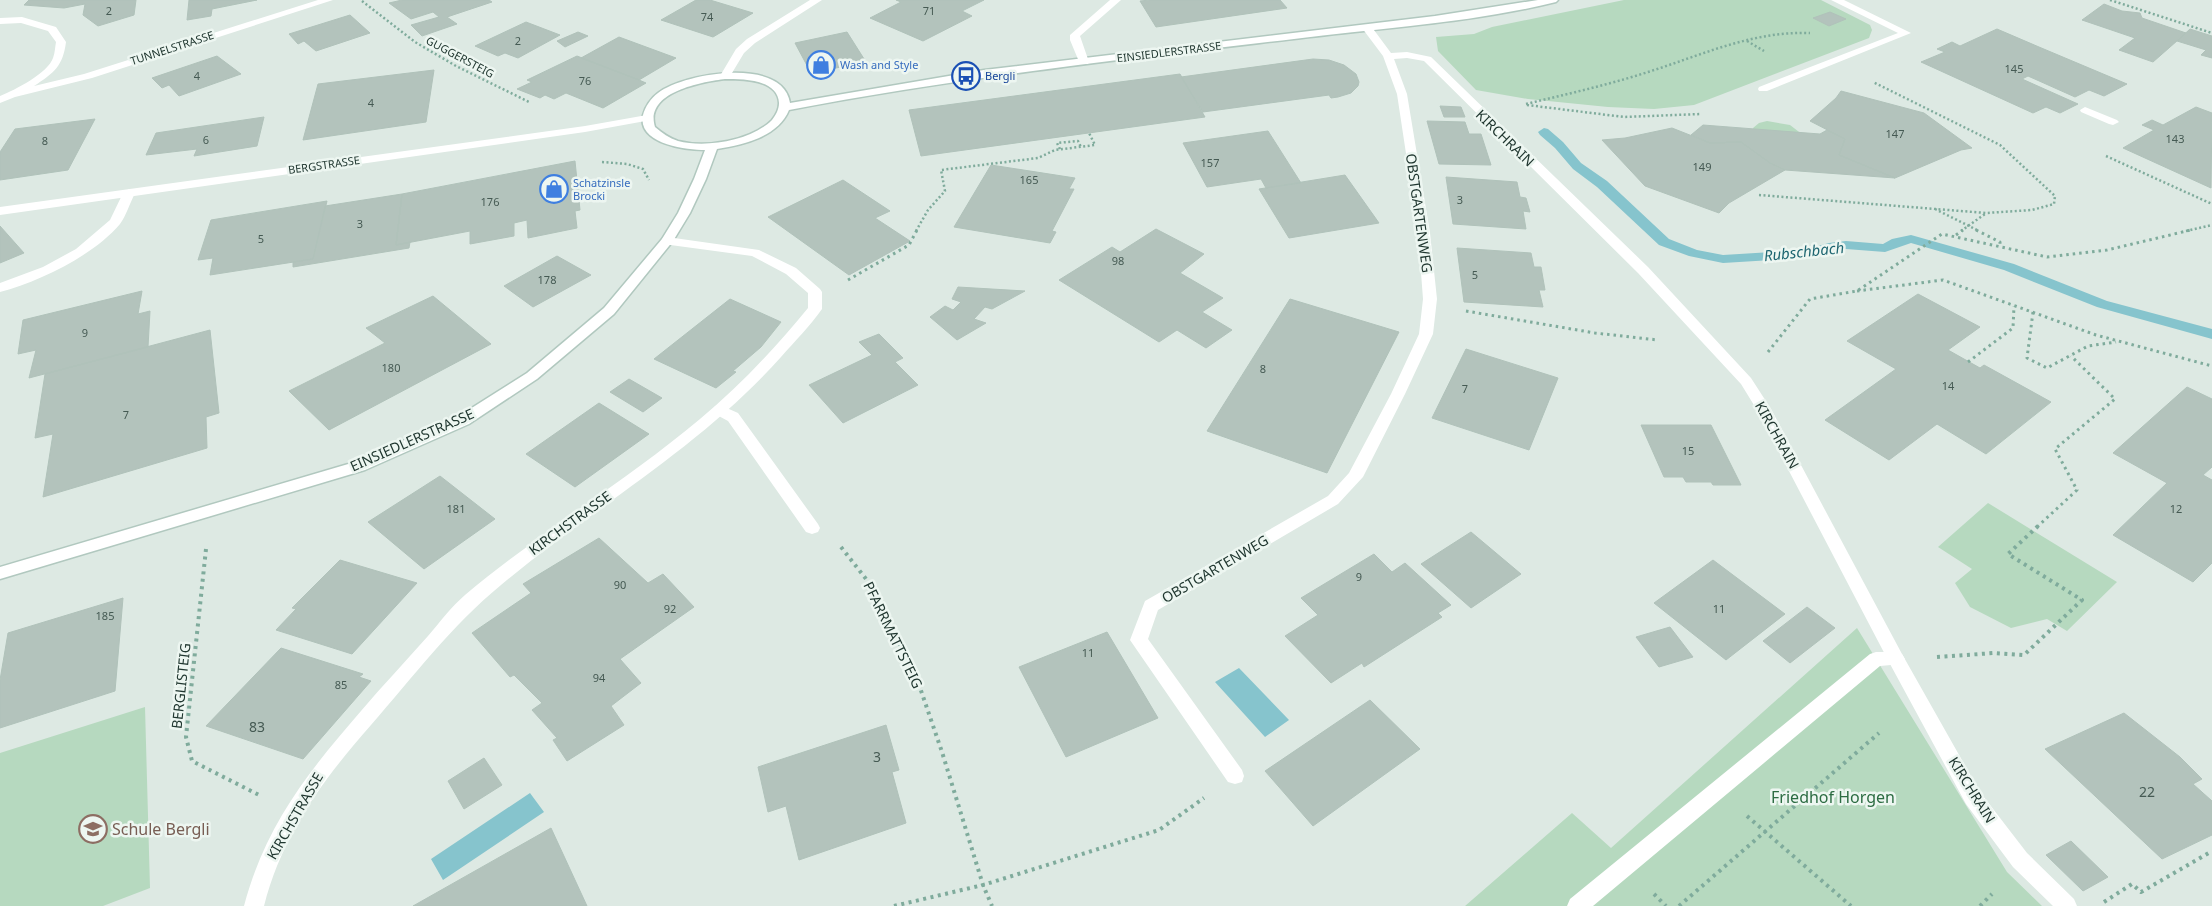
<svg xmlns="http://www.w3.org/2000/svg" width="2212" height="906" viewBox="0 0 2212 906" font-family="'Noto Sans',sans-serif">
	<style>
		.green { fill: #b6d9bf }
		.water { fill: #86c4cd }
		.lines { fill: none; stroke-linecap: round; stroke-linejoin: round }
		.stream { fill: #86c4cd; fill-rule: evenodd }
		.building { fill: #b3c3bc; stroke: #b0c2ba }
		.secondary-casing { stroke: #b1c8bf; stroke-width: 3 }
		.path-far2 { stroke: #7fab9c; stroke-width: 2.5; stroke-dasharray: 2 2.5; stroke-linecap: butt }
		.path-far1 { stroke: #7fab9c; stroke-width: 3; stroke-dasharray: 2.5 4; stroke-linecap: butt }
		.path { stroke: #7fab9c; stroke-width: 4; stroke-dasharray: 3 4.5; stroke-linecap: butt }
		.service { fill: #fff; fill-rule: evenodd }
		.minor { fill: #fff; fill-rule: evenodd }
		.tertiary { fill: #fff; fill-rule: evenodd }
		.secondary { fill: #fff; fill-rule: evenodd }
		.labels { text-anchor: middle; stroke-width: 5; stroke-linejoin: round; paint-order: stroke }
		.number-label { font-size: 11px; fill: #455a53 }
		.far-street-label { font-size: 11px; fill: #203730; stroke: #edf6f1 }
		.far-shop-label { font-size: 11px; fill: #366cbe; stroke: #edf6f1; text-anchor: start }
		.far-transit-label { font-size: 11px; fill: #164399; stroke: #edf6f1; text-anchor: start }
		.street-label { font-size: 14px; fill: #203730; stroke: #edf6f1 }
		.near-number-label { font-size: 14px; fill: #455a53 }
		.water-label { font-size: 15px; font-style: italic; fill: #1d6570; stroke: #edf6f1 }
		.near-park-label { font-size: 16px; fill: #2c6c42; stroke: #edf6f1 }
		.near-education-label { font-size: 16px; fill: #785e54; stroke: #edf6f1; text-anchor: start }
	</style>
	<rect width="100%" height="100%" fill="#dde9e3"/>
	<path class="green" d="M1624,0H1821L1870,25L1872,30L1869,38L1694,105L1654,109L1608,107L1528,99L1476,90L1438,51L1436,37L1474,34L1492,27Z
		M1767,121L1790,125L1803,135L1754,133L1753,128L1759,123Z
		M1988,503L2117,582L2067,631L2047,619L2011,628L1970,607L1955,583L1972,569L1938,547Z
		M1857,628L2007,872L2042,906H1465L1572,813L1611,848Z
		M145,707L150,888L103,906H0V753Z"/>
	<path class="water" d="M1239,668L1289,720L1265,737L1215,682Z
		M530,793L544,812L443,880L431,859Z"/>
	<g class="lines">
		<path class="stream" d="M1544,128L1548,129L1563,142L1581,163L1607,181L1669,239L1697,250L1723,255L1803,250L1829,243L1846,241L1883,244L1892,239L1911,235L2014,264L2107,301L2212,329V339L2097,307L2004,270L1911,243L1885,252L1846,249L1804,258L1723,263L1689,256L1659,245L1597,187L1573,169L1555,148L1540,135L1538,132Z"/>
	</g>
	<path class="building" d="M29,0H136L134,15L98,26L83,15L85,4L64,8L24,5Z
		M189,0H257L212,9L211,16L187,20Z
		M402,0H489L492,2L447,17L457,24L422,36L411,25L439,17L433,12L411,19L389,3Z
		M696,0H710L753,13L713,37L661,20Z
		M896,0H984L962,11L972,16L923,41L870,18L901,2Z
		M1150,0H1280L1287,8L1156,27L1140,1Z
		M2104,4L2122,11L2140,13L2142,18L2186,33L2153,62L2119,50L2135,38L2082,20Z
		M1830,12L1846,19L1829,26L1813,18Z
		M350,15L370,33L316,51L304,41L298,44L289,34Z
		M526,22L560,35L518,58L505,53L498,56L475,46Z
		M1997,29L2039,47L2127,84L2104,96L2089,90L2075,97L2028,76L2022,79L2078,104L2060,113L2046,107L2033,113L1921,62L1945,52L1937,49L1952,42L1960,46Z
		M2190,29L2212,36V58L2201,55L2206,50L2177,41Z
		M578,32L588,36L565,47L557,41Z
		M847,32L866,62L811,73L795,43Z
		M619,37L676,58L639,80L581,58Z
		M217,56L241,74L179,96L169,85L162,88L152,78Z
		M577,56L639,80L646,83L603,108L566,93L554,99L545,95L540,98L517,89L532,82L527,80Z
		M1313,59L1329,60L1344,65L1356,74L1359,82L1358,86L1351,93L1338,97L1331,98L1329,95L1203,112L1181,77Z
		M434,70L426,122L303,140L318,84Z
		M1180,74L1205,117L921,156L909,110Z
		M1841,91L1924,113L1972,148L1961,150L1895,178L1839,155L1845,139L1810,121L1836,98Z
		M1440,106L1461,107L1465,117H1444Z
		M2196,107L2212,113L2211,188L2123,148L2154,130L2142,125L2152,120L2163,125Z
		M264,117L257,146L194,156L197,149L146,155L156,133Z
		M95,119L68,170L0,180V152L15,129Z
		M1427,121L1465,122L1469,134H1481L1491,165L1439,164Z
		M1703,125L1820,134L1827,130L1845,139L1839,155L1895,178L1785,170L1770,163L1741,142L1710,143L1691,135Z
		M1672,128L1710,143L1741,142L1770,163L1785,170L1729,203L1719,213L1645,186L1602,140L1625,138Z
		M1268,131L1301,183L1266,188L1261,179L1207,187L1183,143Z
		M575,161L580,210L575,211L577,228L528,238L527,220L514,223V236L470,244V231L396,245L402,194Z
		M991,165L1075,178L1069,189H1074L1052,231L1056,232L1050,243L954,227Z
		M1345,175L1379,223L1289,238L1259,189Z
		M1446,177L1517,182L1520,197L1526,198L1530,212L1523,211L1526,229L1453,224Z
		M843,180L890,211L875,218L910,241L849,275L768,217Z
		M402,194L396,245L410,242L409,248L293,267V262L313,259L325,206Z
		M327,201L313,259L210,275L213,258L198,260L211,220Z
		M0,226L24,253L0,263Z
		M1156,229L1204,254L1180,273L1223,298L1202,312L1232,330L1206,348L1177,330L1159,342L1059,280L1112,247L1120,252Z
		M1457,248L1531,253L1534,267H1541L1545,290H1539L1543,307L1464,302Z
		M557,256L591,275L533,307L504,286Z
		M958,287L1025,291L992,309L985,307L974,319L986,323L957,340L930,317L945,306L953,310L961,302L952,299Z
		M142,291L138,314L150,311L148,347L29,378L36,350L18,354L23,320Z
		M1918,294L1980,327L1948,350L1980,368L1984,365L2051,402L1986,454L1937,424L1889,460L1825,420L1896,369L1847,341Z
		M433,296L491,344L329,430L289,391L385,343L366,328Z
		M730,299L781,322L761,347L733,371L736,372L716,388L654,359Z
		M1290,299L1399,332L1327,473L1207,431Z
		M210,330L219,413L206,417L207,448L43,497L53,434L35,438L45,374Z
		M879,334L903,358L895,362L918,385L843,423L809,385L872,355L859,342Z
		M1466,349L1558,378L1529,450L1432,418Z
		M629,379L662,398L643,412L610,392Z
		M2187,387L2212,399V467L2203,475L2212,480V563L2193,582L2113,535L2167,483L2113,453Z
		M599,403L649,434L575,487L526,454Z
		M1641,425H1711L1741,485H1713L1711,482H1686L1683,477H1664Z
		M440,476L495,519L424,569L368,522Z
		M1471,532L1521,574L1471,608L1421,564Z
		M599,538L648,583L663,574L694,607L620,659L641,683L611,706L624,725L567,761L553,740L557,738L532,710L542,703L514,675L510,677L472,633L531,593L523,584Z
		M1374,554L1392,572L1405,563L1451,605L1438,613L1442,617L1364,667L1362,663L1331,683L1285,636L1318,615L1301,598Z
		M340,560L417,583L352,654L276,630L296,609L292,608Z
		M1713,560L1785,614L1726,660L1654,603Z
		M123,598L115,691L0,728V680L8,633Z
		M1807,607L1835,628L1790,663L1763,641Z
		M1670,627L1693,657L1659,667L1636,637Z
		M1107,632L1158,718L1066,757L1019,667Z
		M281,648L363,674L359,677L371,681L303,759L206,726Z
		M1370,700L1420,749L1313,826L1265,771Z
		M2124,713L2180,757L2202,779L2193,784L2212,801V835L2162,859L2045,749Z
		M886,725L899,770L892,772L906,823L799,860L786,806L768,812L758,767Z
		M484,758L502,785L464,809L448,781Z
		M551,828L587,906H413Z
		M2071,841L2108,877L2083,891L2046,855Z"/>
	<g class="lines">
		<defs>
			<path id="secondary" d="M1538,0H1558L1556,2C1471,23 1381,28 1294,39C1125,59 956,78 789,110C778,137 743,145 717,149L706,179L690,213L673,241L614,314L537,379L469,424L365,470L0,579V567L355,462L459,416L527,373L604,308L662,239L678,213L694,179L705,150C686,150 637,144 643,115C645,107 651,98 658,93C684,73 783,56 790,103L984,70L1435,16ZM725,79C742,79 778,79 779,103C779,109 776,115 772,120C751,141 706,148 678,141C669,138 662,133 655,127C644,92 702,82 725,79Z"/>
		</defs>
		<use href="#secondary" class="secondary-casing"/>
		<path class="path-far2" d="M2110,0L2212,33
			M362,1L415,42L456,66L529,102
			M1747,41L1764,51
			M1526,104C1567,94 1608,85 1648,72C1702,55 1752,31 1810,33
			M1527,105L1624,117L1701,114
			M1060,149L1057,143L1078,141L1081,147
			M2106,156L2212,204
			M602,162L627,164L643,169L649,180
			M1759,195L1986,213L2032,210L2054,204L2055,196L2000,145L1873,82
			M1935,209L1979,231
			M916,231L928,210L945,191L941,170L1038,158L1055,150L1095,145L1089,133
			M1961,231L1985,214
			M2186,231L2212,225"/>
		<path class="path-far1" d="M1976,230L2000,242V246
			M1956,235L1963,230
			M848,280L909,245L917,230
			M1857,291L1943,280L2096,335L2212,366
			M1466,311L1595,333L1658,340
			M2033,312L2027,358L2047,368L2088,346L2116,342
			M1768,352L1810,299L1857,291L1942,234L2047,257L2107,250L2191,230
			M1968,362L2013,328L2014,306
			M2037,527L2077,490L2055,449L2115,399L2071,356"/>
		<path class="path" d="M841,547L870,584L916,676L942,752L983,885L992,906
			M206,549L186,737L192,761L259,795
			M1937,657L1994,653L2024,655L2082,600L2008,554L2038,526
			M1747,816L1851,906
			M1654,894L1666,906
			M2104,902L2132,884L2141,892L2212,851
			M894,906L983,885L1159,830L1204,798
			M1679,906L1879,733
			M1980,906L1992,894"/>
		<path class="service" d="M1831,0H1844L1911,33L1767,91H1759L1758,89L1759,87L1898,33Z
			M2085,107L2117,120L2119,122L2113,125L2109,124L2081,112L2080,110Z
			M720,405L738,413L818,524L820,528L818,532L812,534L806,532L728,421L715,414L713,410L715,406Z
			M1876,652H1896L1902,654L1905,659L1902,664L1880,666L1593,906H1567L1570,899L1870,654Z"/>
		<path class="minor" d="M318,0H333L92,78L15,97L0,103V96C15,90 48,73 53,58C55,53 55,47 56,42L48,31L21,23L0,24V18L22,17L56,27L66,42C63,66 54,73 34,86L84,74Z
			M810,0H822L755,43L744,53L729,78H721L720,76L736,49L747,39Z
			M1110,0H1121L1080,36L1089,62L1088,64H1080L1070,40V35Z
			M1367,25L1371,26L1391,53L1407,52L1431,57L1648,267L1751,378L1771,409L1902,654L1980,792L2027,853L2074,899L2077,906H2053L2013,867L1966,804L1890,664L1757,410L1741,384L1638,273L1424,61L1407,58L1394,59L1407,94L1430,233L1437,299L1433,334L1405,394L1363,477L1338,504L1158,610L1148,639L1242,770L1244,776L1242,782L1235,784L1228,782L1130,640L1145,601L1328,496L1349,473L1391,394L1419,334L1423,299L1418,233L1397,94L1383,56L1362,28Z
			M129,189L135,193C130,203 126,216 120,224C94,255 39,282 0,292V283L43,267L76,249L110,220L123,193Z
			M667,237L759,250L796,268L820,289L822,292V309C810,326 795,341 781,357C700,448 594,507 501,585C452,625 413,677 371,725C322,781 283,833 264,906H244C265,826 308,772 361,711C383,685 406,661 428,636C440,622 451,607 465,595C540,532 625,482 700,419C740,386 775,348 808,308V293L786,274L752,256L663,244L661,241L663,238Z"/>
		<path class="tertiary" d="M647,115L651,116L653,118L651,120L585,132L0,215V207L585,126Z"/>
		<use href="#secondary" class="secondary"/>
	</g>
	<defs>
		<symbol id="shop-ring" viewBox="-11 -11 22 22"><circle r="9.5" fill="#edf6f1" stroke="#3f7fe0" stroke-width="1.5"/><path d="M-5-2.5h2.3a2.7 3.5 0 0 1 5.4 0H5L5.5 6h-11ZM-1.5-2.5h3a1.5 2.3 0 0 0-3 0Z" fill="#3f7fe0"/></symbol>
		<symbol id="bus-ring" viewBox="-11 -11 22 22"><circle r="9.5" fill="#edf6f1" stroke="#1a4fb4" stroke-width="1.5"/><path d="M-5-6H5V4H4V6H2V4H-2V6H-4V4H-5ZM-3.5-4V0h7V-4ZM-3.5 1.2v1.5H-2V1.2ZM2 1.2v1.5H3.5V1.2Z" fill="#1a4fb4"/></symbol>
		<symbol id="school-ring" viewBox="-11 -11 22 22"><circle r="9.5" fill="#edf6f1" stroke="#8d6e63" stroke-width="1.5"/><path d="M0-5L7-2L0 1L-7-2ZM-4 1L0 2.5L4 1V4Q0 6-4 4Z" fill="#8d6e63"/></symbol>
	</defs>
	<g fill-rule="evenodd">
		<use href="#shop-ring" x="805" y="49" width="32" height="32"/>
		<use href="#bus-ring" x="950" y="60" width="32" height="32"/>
		<use href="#shop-ring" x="538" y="173" width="32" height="32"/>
		<use href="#school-ring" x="77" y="813" width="32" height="32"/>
	</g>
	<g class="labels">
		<g class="number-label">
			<text x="109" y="15">2</text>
			<text x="929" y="15">71</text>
			<text x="707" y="21">74</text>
			<text x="518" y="45">2</text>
			<text x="2014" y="73">145</text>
			<text x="197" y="80">4</text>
			<text x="585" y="85">76</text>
			<text x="371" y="107">4</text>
			<text x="1895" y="138">147</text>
			<text x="2175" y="143">143</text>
			<text x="206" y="144">6</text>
			<text x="45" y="145">8</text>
			<text x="1210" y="167">157</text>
			<text x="1702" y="171">149</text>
			<text x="1029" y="184">165</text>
			<text x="1460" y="204">3</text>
			<text x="490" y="206">176</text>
			<text x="360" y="228">3</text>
			<text x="261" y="243">5</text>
			<text x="1118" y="265">98</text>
			<text x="1475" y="279">5</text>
			<text x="547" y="284">178</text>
			<text x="85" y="337">9</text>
			<text x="391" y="372">180</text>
			<text x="1263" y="373">8</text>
			<text x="1948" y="390">14</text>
			<text x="1465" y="393">7</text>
			<text x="126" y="419">7</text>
			<text x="1688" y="455">15</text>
			<text x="456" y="513">181</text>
			<text x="2176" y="513">12</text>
			<text x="1359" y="581">9</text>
			<text x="620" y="589">90</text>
			<text x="670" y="613">92</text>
			<text x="1719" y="613">11</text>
			<text x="105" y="620">185</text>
			<text x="1088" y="657">11</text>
			<text x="599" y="682">94</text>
			<text x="341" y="689">85</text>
		</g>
		<g class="far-street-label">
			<text transform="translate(172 48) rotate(-18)" y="4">TUNNELSTRASSE</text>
			<text transform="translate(1169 52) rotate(-7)" y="4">EINSIEDLERSTRASSE</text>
			<text transform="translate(460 57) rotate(28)" y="4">GUGGERSTEIG</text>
			<text transform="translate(324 165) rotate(-8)" y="4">BERGSTRASSE</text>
		</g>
		<g class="far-shop-label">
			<text x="840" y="69">Wash and Style</text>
			<text x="573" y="187">Schatzinsle<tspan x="573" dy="13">Brocki</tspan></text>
		</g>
		<g class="far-transit-label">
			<text x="985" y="80">Bergli</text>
		</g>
		<g class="street-label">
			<text transform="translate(1505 138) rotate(44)" y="5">KIRCHRAIN</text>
			<text transform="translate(1419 213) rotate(82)" y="5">OBSTGARTENWEG</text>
			<text transform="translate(1777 435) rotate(61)" y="5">KIRCHRAIN</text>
			<text transform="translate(412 440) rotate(-24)" y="5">EINSIEDLERSTRASSE</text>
			<text transform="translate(570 523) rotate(-36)" y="5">KIRCHSTRASSE</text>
			<text transform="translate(1215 569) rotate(-30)" y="5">OBSTGARTENWEG</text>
			<text transform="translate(893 635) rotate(64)" y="5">PFARRMATTSTEIG</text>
			<text transform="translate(181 686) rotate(-84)" y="5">BERGLISTEIG</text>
			<text transform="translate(1972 790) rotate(58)" y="5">KIRCHRAIN</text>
			<text transform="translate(295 816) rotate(-60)" y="5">KIRCHSTRASSE</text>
		</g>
		<g class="near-number-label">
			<text x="257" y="732">83</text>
			<text x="877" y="762">3</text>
			<text x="2147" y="797">22</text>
		</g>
		<g class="water-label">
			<text transform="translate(1804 252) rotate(-6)" y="5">Rubschbach</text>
		</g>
		<g class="near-park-label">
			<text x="1833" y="803">Friedhof Horgen</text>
		</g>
		<g class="near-education-label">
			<text x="112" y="835">Schule Bergli</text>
		</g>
	</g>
</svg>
